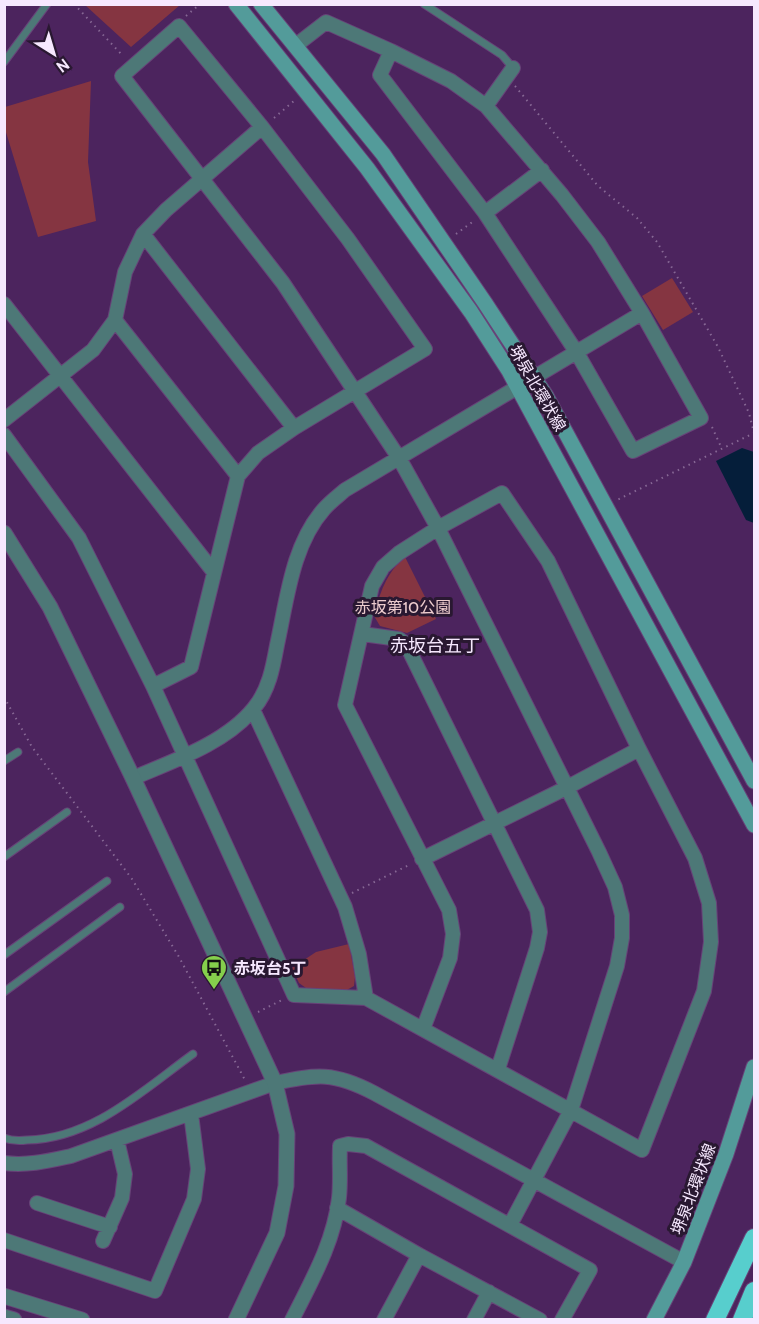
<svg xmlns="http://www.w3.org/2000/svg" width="759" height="1324" viewBox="0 0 759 1324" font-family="Cabin,'Noto Sans JP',sans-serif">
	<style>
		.green { fill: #853541 }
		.water { fill: #051e3a }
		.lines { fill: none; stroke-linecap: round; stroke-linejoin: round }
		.service-casing { stroke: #674378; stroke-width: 9 }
		.minor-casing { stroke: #674378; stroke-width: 16 }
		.tertiary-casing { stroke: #674378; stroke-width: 17 }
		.secondary-casing { stroke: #674378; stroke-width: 17 }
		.motorway-casing { stroke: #674378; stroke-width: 20 }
		.path { stroke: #876895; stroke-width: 2; stroke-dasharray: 1.5 4.5; stroke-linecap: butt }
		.service { stroke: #4d7877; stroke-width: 7 }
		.minor { stroke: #4d7877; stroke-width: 14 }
		.tertiary { stroke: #4d7877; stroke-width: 15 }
		.secondary { stroke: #539b9a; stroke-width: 15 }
		.motorway { stroke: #57cecd; stroke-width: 18 }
		.labels { text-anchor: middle; stroke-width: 6; stroke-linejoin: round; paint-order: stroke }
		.street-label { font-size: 16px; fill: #f6e8fe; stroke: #291831 }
		.park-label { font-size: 16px; fill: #edccce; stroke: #291831 }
		.poi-label { font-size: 16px; font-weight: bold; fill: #f6e8fe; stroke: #291831; text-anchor: start }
		.neighbourhood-label { font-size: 18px; fill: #f6e8fe; stroke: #291831 }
	</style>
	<rect width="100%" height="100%" fill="#4c245e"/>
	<path class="green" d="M85,5H180L131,47Z
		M91,81L88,162L96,221L38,237L5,129V107Z
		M672,278L693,312L663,330L642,296Z
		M405,557L436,619L407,633L380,626L374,616C380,593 386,573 405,557Z
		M349,944L355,977L354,986L345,991L306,988L299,983L292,968L316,952Z"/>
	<path class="water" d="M742,448L754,452V523L746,520L716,461Z"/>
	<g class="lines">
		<defs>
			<path id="service" d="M424,4L502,55L513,68
				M4,62L47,4
				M4,761L18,752
				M4,857L67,812
				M4,955L107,881
				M4,992L120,907
				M4,1138C12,1141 19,1141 27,1140C92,1139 143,1090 193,1054"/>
			<path id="minor" d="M295,46L326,22L391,51L451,81L486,106L562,195L598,242L642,313L701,418L633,451L577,353L485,213L380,75L391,51
				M486,106L513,68
				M262,127L179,26L122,76L283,283L399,458L438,528L599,852L615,887L622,915V938L617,966L571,1110L510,1225
				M485,213L542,170
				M143,234L294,428
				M4,304L213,571
				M115,320L238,476
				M4,420L93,350L115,320L125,272L143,234L166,210L262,127L348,239L425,349L294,428L258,453L238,476L191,667L153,686
				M4,435L79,538L153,686L294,995L366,998L642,1150L704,991L711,942L709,903L695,858L639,749L548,561L502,493L438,528L399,553L383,567L372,586L345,705L449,910L453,934L450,958L423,1029
				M362,634L399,639L406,644L537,910L540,932L537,948L498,1069
				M253,710L345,907L359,954L366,998
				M133,778C173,761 226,743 254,708C269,690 273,667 277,645C287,600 292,545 324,509C330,502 338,496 345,490L642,313
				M422,859L566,788L639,749
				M4,1163C28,1166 48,1161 71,1156L275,1083C317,1074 334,1072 374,1093L684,1262
				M37,1203L110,1227
				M337,1208L419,1255L540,1320
				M4,1240L155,1291L194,1199L198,1169L191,1114
				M103,1241L122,1198L125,1174L117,1140
				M292,1320C312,1280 334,1242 339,1198C341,1181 339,1163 340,1146L348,1144L366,1146L590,1270L562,1320
				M384,1320L419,1255
				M474,1320L489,1292"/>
			<path id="tertiary" d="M4,533L50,607L133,778L275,1083L287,1134L286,1186L277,1233L236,1320
				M4,1296L82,1320
				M4,1317L14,1320"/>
			<path id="secondary" d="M236,4L367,168L471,312L509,371L754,825
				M261,4L383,154L485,303L546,396L754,781
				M654,1320L684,1262L726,1154L754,1067"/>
			<path id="motorway" d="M715,1320L754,1238
				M742,1320L754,1291"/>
		</defs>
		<use href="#service" class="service-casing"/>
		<use href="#minor" class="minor-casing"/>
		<use href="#tertiary" class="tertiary-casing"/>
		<use href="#secondary" class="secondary-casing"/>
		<use href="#motorway" class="motorway-casing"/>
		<path class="path" d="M74,4L123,56
			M186,16L200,4
			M515,86L598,186L637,218L657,242L718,347L749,413L754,433L617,500
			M274,118L295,100
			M456,234L475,220
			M712,427L722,449
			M4,697L32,747L132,879L179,957L245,1080
			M352,893L409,865
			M258,1012L282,1000"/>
		<use href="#service" class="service"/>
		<use href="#minor" class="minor"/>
		<use href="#tertiary" class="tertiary"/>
		<use href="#secondary" class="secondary"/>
		<use href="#motorway" class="motorway"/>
	</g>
	<defs>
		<symbol id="bus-pin" viewBox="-11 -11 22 30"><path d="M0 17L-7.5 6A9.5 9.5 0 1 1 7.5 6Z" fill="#85cf4c" stroke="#291831"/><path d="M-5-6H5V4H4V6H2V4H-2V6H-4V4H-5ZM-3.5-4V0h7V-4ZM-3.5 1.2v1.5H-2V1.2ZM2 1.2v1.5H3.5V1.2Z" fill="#111"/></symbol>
	</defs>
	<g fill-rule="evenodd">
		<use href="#bus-pin" x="199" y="953" width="30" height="40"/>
	</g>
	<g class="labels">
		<g class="street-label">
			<text transform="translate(538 388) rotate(60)" y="6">堺泉北環状線</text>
			<text transform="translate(693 1189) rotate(-69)" y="6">堺泉北環状線</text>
		</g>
		<g class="park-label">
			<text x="403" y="613">赤坂第10公園</text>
		</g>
		<g class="poi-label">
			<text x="234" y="974">赤坂台5丁</text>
		</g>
		<g class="neighbourhood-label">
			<text x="435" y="652">赤坂台五丁</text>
		</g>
	</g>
	<rect width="759" height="1324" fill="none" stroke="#f6e8fe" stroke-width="12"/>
	<g transform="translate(54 54) rotate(143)" stroke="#291831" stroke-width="4.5" paint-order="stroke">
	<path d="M0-4.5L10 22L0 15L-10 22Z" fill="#f6e8fe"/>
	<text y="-9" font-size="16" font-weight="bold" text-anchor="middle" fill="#f6e8fe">N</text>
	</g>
</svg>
